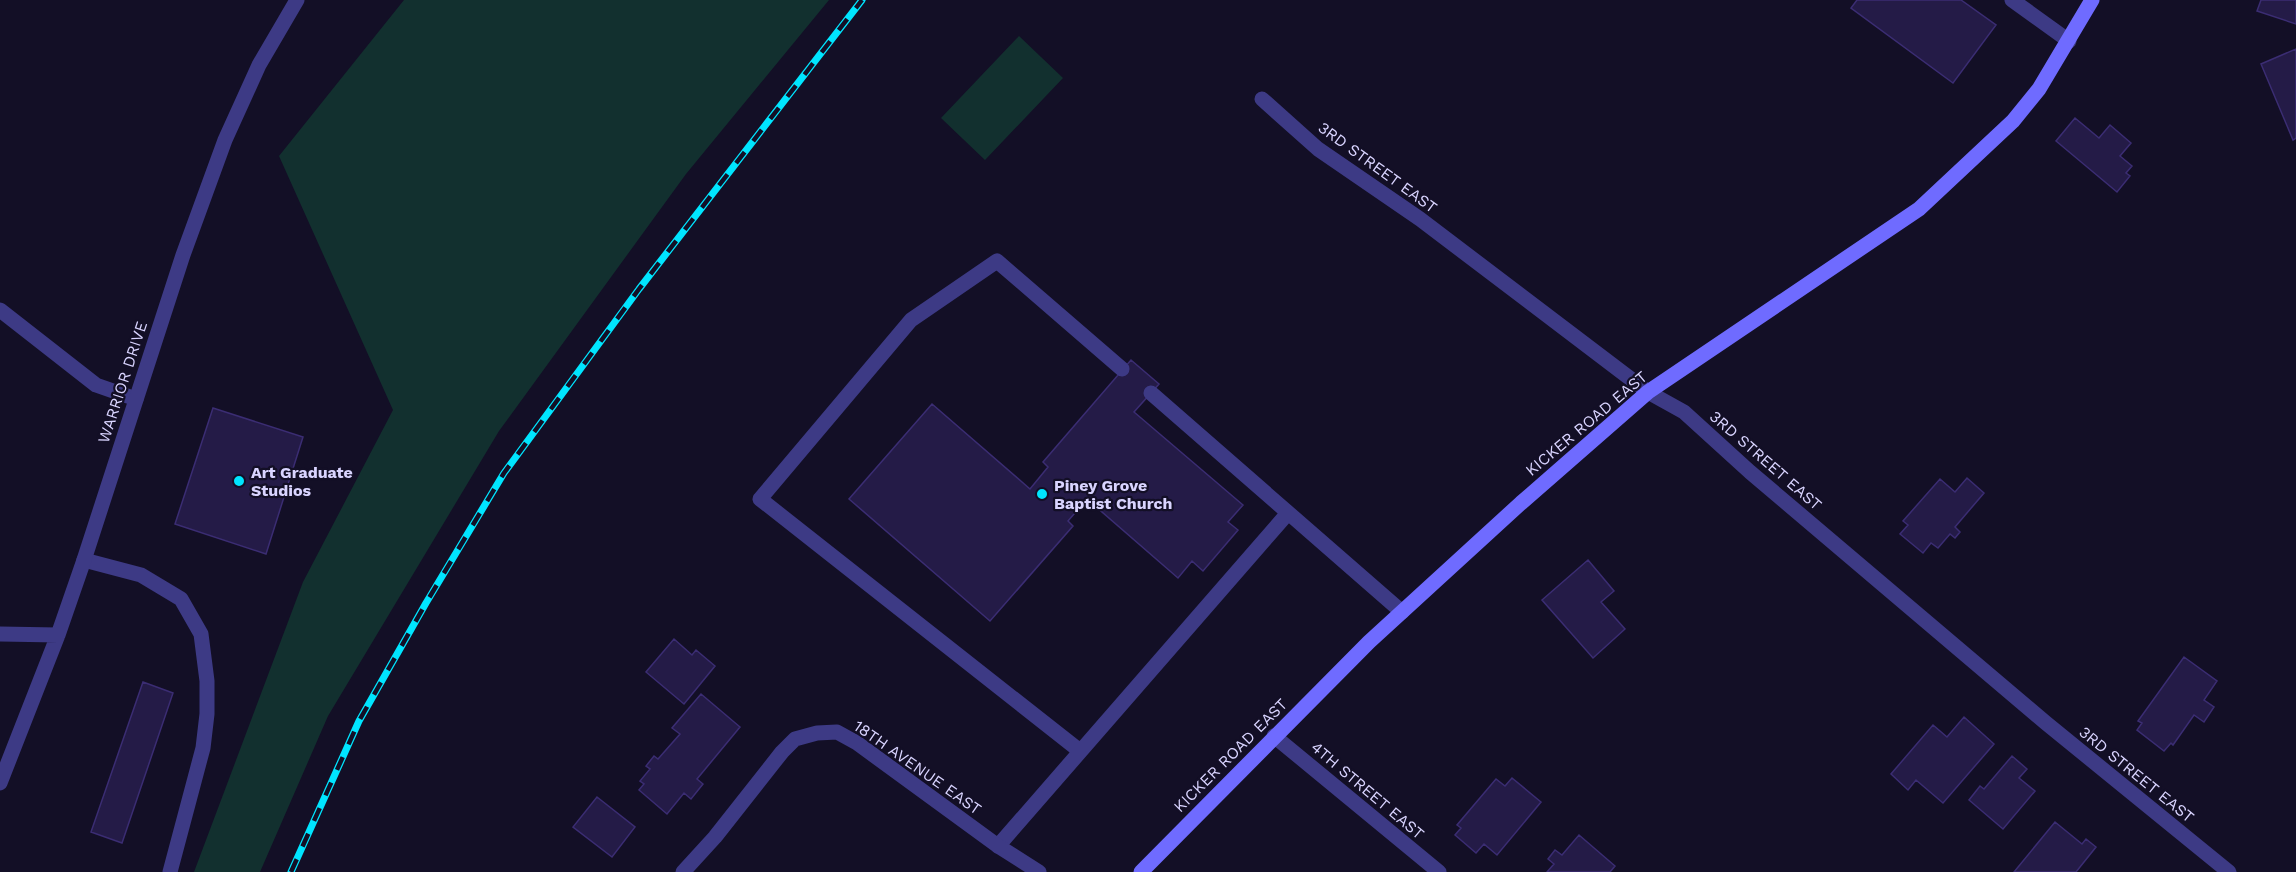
<svg xmlns="http://www.w3.org/2000/svg" width="2296" height="872" viewBox="0 0 2296 872" font-family="'Work Sans',sans-serif">
	<style>
		.green { fill: #12302f }
		.building { fill: #241b47; stroke: #3b2d73; stroke-width: 1.5 }
		.lines { fill: none; stroke-linecap: round; stroke-linejoin: round }
		.service { stroke: #3d3a85; stroke-width: 15 }
		.minor { stroke: #3d3a85; stroke-width: 15 }
		.secondary { stroke: #6f6bff; stroke-width: 15 }
		.rail-casing { stroke: #00e5ff; stroke-width: 7 }
		.rail { stroke: #130f26; stroke-width: 4.5; stroke-dasharray: 14; stroke-linecap: butt }
		.poi-dot { fill: #00e5ff; stroke: #130f26; stroke-width: 2 }
		.labels { text-anchor: middle; stroke-width: 4.5; stroke-linejoin: round; paint-order: stroke }
		.street-label { font-size: 16px; fill: #d9d4ff; stroke: #130f26 }
		.poi-label { font-size: 16px; font-weight: bold; fill: #d9d4ff; stroke: #130f26; text-anchor: start }
	</style>
	<rect width="100%" height="100%" fill="#130f26"/>
	<path class="green" d="M404,0H829L686,174L499,431L328,716L260,872H194L303,582L393,410L279,156Z
		M1019,36L1063,78L985,160L941,118Z"/>
	<path class="building" d="M1857,0H1961L1996,25L1953,83L1851,8Z
		M2261,0H2296V24L2257,11Z
		M2296,49V138L2293,140L2261,64Z
		M2075,118L2099,138L2110,125L2131,143L2120,156L2132,166L2126,173L2130,176L2117,192L2056,141Z
		M1131,360L1159,384L1134,412L1243,505L1228,522L1238,530L1203,571L1192,561L1178,578L1087,499L1068,521L1073,526L990,621L849,499L932,404L1030,489L1048,467L1043,462Z
		M213,408L303,437L266,554L175,524Z
		M1967,478L1984,493L1955,527L1960,532L1955,538L1950,534L1938,548L1931,543L1923,553L1900,534L1908,525L1903,521L1940,479L1955,492Z
		M1588,560L1614,591L1601,602L1625,629L1593,658L1542,600Z
		M674,639L692,655L696,650L715,666L684,704L646,672Z
		M2184,657L2217,681L2204,700L2214,707L2204,722L2194,715L2173,745L2171,743L2164,751L2137,730L2142,723L2138,721Z
		M143,682L173,693L122,843L91,832Z
		M701,694L740,727L697,779L703,784L691,799L684,793L667,814L639,790L644,784L640,781L650,769L646,766L654,756L658,759L680,734L672,728Z
		M1964,717L1994,744L1943,803L1916,780L1908,790L1891,774L1933,725L1947,737Z
		M2012,756L2027,769L2019,778L2035,791L2003,829L1969,800L1980,786L1984,789Z
		M1512,778L1541,802L1497,855L1484,844L1476,853L1455,835L1461,828L1457,825L1496,779L1505,786Z
		M597,797L635,827L612,857L573,827Z
		M2055,822L2082,844L2086,839L2096,847L2076,872H2014Z
		M1579,835L1615,866L1610,872H1547L1554,864L1548,859L1555,850L1562,855Z"/>
	<g class="lines">
		<path class="service" d="M2012,0L2069,41
			M0,310L96,385L136,399
			M1151,393L1402,612
			M84,560L141,575L181,599L201,634L207,681V714L203,748L170,872
			M1080,751L760,499L911,320L997,261L1122,369
			M998,846L1288,513"/>
		<path class="minor" d="M1262,99L1318,149L1420,219L1648,392L1684,412L1750,472L2046,723L2229,872
			M0,634L58,635
			M1274,736L1439,872
			M0,783L58,635L84,560L183,255L225,140L259,65L297,0
			M683,872L715,837L782,752L795,739L817,733L837,732L857,743L998,846L1039,872"/>
		<path class="secondary" d="M1141,872L1369,642L1521,503L1648,392L1919,209L2013,121L2039,89L2092,0"/>
		<defs>
			<path id="rail" d="M291,872L359,721L426,603L504,473L639,289L862,0"/>
		</defs>
		<use href="#rail" class="rail-casing"/>
		<use href="#rail" class="rail"/>
	</g>
	<g class="poi-dot">
		<circle cx="239" cy="481" r="6"/>
		<circle cx="1042" cy="494" r="6"/>
	</g>
	<g class="labels">
		<g class="street-label">
			<text transform="translate(1378 167) rotate(36)" y="6">3RD STREET EAST</text>
			<text transform="translate(122 382) rotate(-72)" y="6">WARRIOR DRIVE</text>
			<text transform="translate(1586 423) rotate(-40)" y="6">KICKER ROAD EAST</text>
			<text transform="translate(1766 460) rotate(41)" y="6">3RD STREET EAST</text>
			<text transform="translate(1230 755) rotate(-45)" y="6">KICKER ROAD EAST</text>
			<text transform="translate(918 767) rotate(35)" y="6">18TH AVENUE EAST</text>
			<text transform="translate(2137 774) rotate(39)" y="6">3RD STREET EAST</text>
			<text transform="translate(1368 790) rotate(40)" y="6">4TH STREET EAST</text>
		</g>
		<g class="poi-label">
			<text x="251" y="478">Art Graduate<tspan x="251" dy="18">Studios</tspan></text>
			<text x="1054" y="491">Piney Grove<tspan x="1054" dy="18">Baptist Church</tspan></text>
		</g>
	</g>
</svg>
